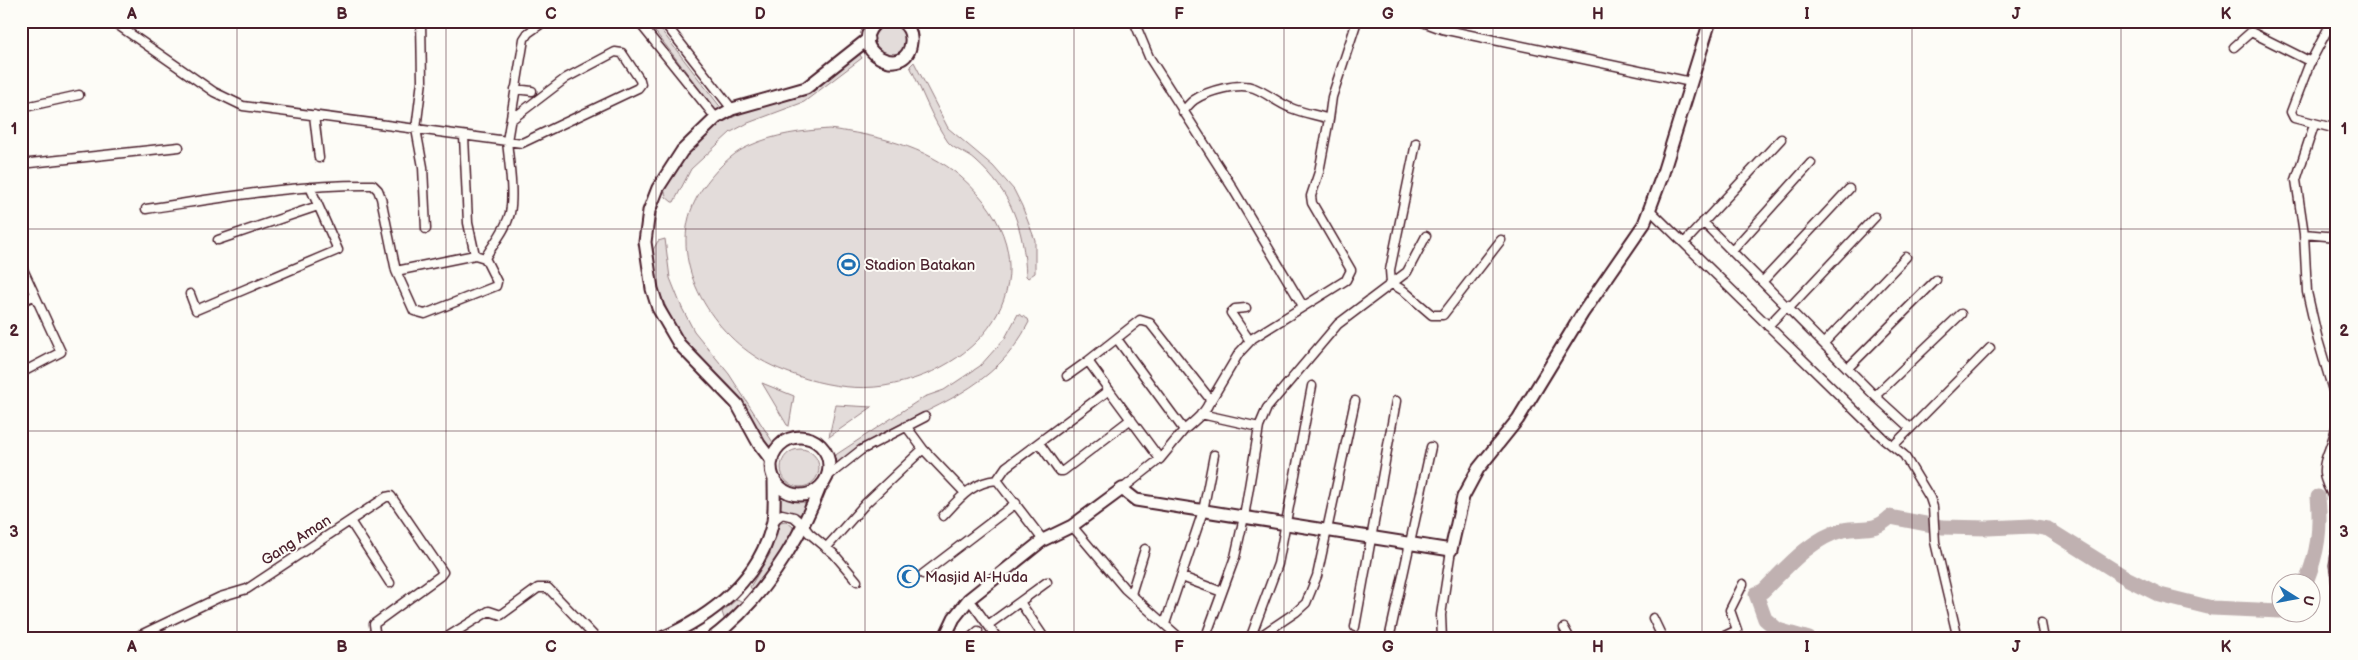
<svg xmlns="http://www.w3.org/2000/svg" width="2358" height="660" viewBox="0 0 2358 660" font-family="'Balsamiq Sans',sans-serif">
	<style>
		.green { fill: #e3dcda; stroke: #967e82 }
		.lines { fill: none; stroke-linecap: round; stroke-linejoin: round }
		.river { stroke: #c0b1b1; stroke-width: 15 }
		.street-casing { stroke: #4a1f2b; stroke-width: 11 }
		.secondary-casing { stroke: #4a1f2b; stroke-width: 15 }
		.street { stroke: #fdfcf7; stroke-width: 8 }
		.secondary { stroke: #fdfcf7; stroke-width: 11 }
		.grid { fill: none; stroke: #4a1f2b; stroke-width: 1; stroke-opacity: 0.55 }
		.labels { text-anchor: middle; stroke-width: 4; stroke-linejoin: round; paint-order: stroke }
		.poi-label { font-size: 15px; fill: #4a1f2b; stroke: #fdfcf7; text-anchor: start }
		.street-label { font-size: 15px; fill: #4a1f2b; stroke: #fdfcf7 }
		.neatline { fill: none; stroke: #4a1f2b; stroke-width: 2 }
		.grid-label { font-size: 16px; text-anchor: middle; font-weight: bold; fill: #4a1f2b }
	</style>
	<rect width="100%" height="100%" fill="#fdfcf7"/>
	<filter id="ink" filterUnits="userSpaceOnUse"><feTurbulence type="fractalNoise" baseFrequency=".02" numOctaves="2"/><feDisplacementMap in="SourceGraphic" scale="10" xChannelSelector="R" yChannelSelector="G"/><feConvolveMatrix kernelMatrix="1 2 1 2 8 2 1 2 1" color-interpolation-filters="sRGB"/></filter>
	<g filter="url(#ink)">
		<path class="green" d="M647,21H654L722,109L717,112Z
			M882,21H896L907,31L904,50L894,57L875,52L870,35Z
			M858,52L862,58L804,102L748,123L731,132L691,169L674,202H672L666,197L664,188L686,155L715,126L752,108L781,99L803,96Z
			M914,62L948,128L993,166L1014,190L1022,206L1035,240V273L1028,278L1026,276C1024,229 1012,193 976,161C968,153 954,150 948,142C932,119 922,91 910,66Z
			M829,129C876,135 925,146 961,177C1058,262 996,368 884,386C858,390 832,386 807,379C788,373 769,366 753,355C701,320 663,246 702,189C714,172 730,154 749,146C775,134 802,131 829,129Z
			M665,239L670,278L682,308L694,331L729,374L774,444L769,449L742,404L722,380L713,373L684,340L668,312L658,289L653,250L658,241Z
			M1018,314L1028,319L1029,322C996,390 932,405 872,439C861,446 851,455 841,463H837L833,459L834,456L924,397L944,390L980,366L1005,338Z
			M762,383L794,396L789,426L787,425Z
			M836,405L872,407L829,437Z
			M781 468a19 19 0 1 1 38 0a19 19 0 1 1-38 0Z
			M786,496L804,501L805,507L801,514C790,516 774,510 781,497Z
			M786,521L793,527C795,543 764,578 754,592L750,587L770,554L778,525L780,522Z
			M737,599L741,601L742,604L725,621L722,612Z"/>
		<g class="lines">
			<path class="river" d="M2306,582C2318,552 2321,529 2318,497
				M1809,639L1778,630L1765,619L1756,594L1763,591C1785,569 1811,538 1843,530C1862,526 1874,533 1890,517L1942,527L1988,528L2032,526L2048,529L2128,579L2160,595L2212,608L2280,611"/>
			<defs>
				<path id="street" d="M112,21L214,92L243,106L507,141L524,39L528,33L545,21
					M421,21L422,81L416,129L423,167L426,229
					M638,21L716,118
					M663,21L732,109
					M1134,21L1149,57L1232,187L1303,306
					M1420,21L1442,29L1691,82
					M2332,21L2309,65L2291,112L2294,118L2337,129
					M2234,47L2251,32L2311,62
					M515,89L532,91
					M21,108L79,95
					M1183,112C1186,108 1190,103 1194,100C1207,91 1239,82 1254,88C1267,93 1278,103 1291,108C1303,113 1317,115 1329,119L1319,172L1311,196L1312,203L1351,270L1346,280L1253,338L1239,353L1210,402
					M314,115L319,158
					M1329,119L1332,97L1357,21
					M2314,125L2296,180L2304,234L2307,292L2318,340L2337,404
					M21,164L179,147
					M146,209C221,198 296,184 373,185L378,190L381,198L396,271L414,311L425,314L496,286L497,282L485,258L475,255L468,223L464,136
					M1650,210L1884,439L1904,455L1930,498L1933,507L1935,542L1958,639
					M1703,222L1875,396L1910,428
					M2304,234L2337,237
					M218,240L318,206
					M1684,243L1781,139
					M1732,251L1811,163
					M485,258C493,244 506,230 510,213C514,193 509,162 507,141L522,143L638,88L641,84L640,80L622,53L615,52L566,78L511,120
					M21,265L61,352L21,373
					M396,271L475,255
					M1763,281L1849,189
					M1391,283L1404,291L1432,315H1443L1501,240
					M1391,283L1390,270L1416,143
					M190,294L196,310L338,250L310,187
					M21,301L34,296
					M1790,307L1875,217
					M1246,308L1235,309L1231,313L1250,341
					M1768,326L1788,305
					M1117,339L1184,430L1160,459L1122,489
					M1824,343L1906,257
					M1848,368L1936,280
					M1067,376L1088,361
					M1109,390L1160,459
					M1875,396L1961,314
					M21,403L22,405
					M1201,414L1259,427
					M2337,424C2329,462 2312,465 2337,503
					M906,426L923,449L965,493
					M1039,443L1059,471H1063L1131,419
					M1893,446L1990,348
					M828,476L861,450L925,417
					M943,516C959,499 972,482 997,480
					M350,521L390,583
					M773,521L782,514L794,517L802,524L809,533L834,554L857,581
					M1072,526L1125,589L1181,639
					M1043,540L997,480L1006,467L1109,390L1088,361L1140,320L1150,323L1210,399C1208,411 1193,422 1184,430
					M2337,545L2334,565L2337,588
					M826,548L866,503L923,449
					M923,574L1016,503
					M1182,577L1222,592
					M1131,594L1145,549
					M969,599L998,639
					M1020,602L1045,639
					M1653,618L1663,639
					M2041,623L2044,639
					M1165,624L1203,511L1214,455
					M988,625L1047,582
					M1355,627L1396,401
					M1564,628L1570,639
					M132,639L220,597L247,589L386,497L391,496L443,572L440,576L374,624L376,639
					M444,639L489,611L501,615L538,588H548L597,639
					M969,639L978,631
					M1205,639L1235,557L1244,517L1259,427L1267,408L1338,324L1407,272L1426,236
					M1250,639L1278,564L1312,386
					M1256,639L1296,612L1306,603L1317,576L1355,401
					M1389,639L1431,447
					M1442,639L1441,615L1451,550
					M1718,639L1737,630L1730,610L1743,584
					M2327,639L2337,636"/>
				<path id="secondary" d="M878,21C842,49 907,83 911,42C912,33 908,26 901,21
					M771 466a29 29 0 1 1 58 0a29 29 0 1 1-58 0Z
					M772,461L759,444L737,404L679,344L658,308L652,289L645,242L649,211L658,188L682,151L716,118L732,109L806,88L868,39
					M660,639C711,617 761,579 773,521C775,508 774,493 774,479
					M711,639C760,602 798,544 820,487
					M944,639L954,618L969,599L1043,540L1072,526L1122,489L1136,500L1451,550L1463,497L1478,469L1518,419L1582,314L1644,224L1662,176L1710,21"/>
			</defs>
			<use href="#street" class="street-casing"/>
			<use href="#secondary" class="secondary-casing"/>
			<use href="#street" class="street"/>
			<use href="#secondary" class="secondary"/>
		</g>
	</g>
	<path class="grid" d="M237,21V639M446,21V639M656,21V639M865,21V639M1074,21V639M1284,21V639M1493,21V639M1702,21V639M1912,21V639M2121,21V639M21,229H2337M21,431H2337"/>
	<defs>
		<symbol id="stadium-ring" viewBox="-11 -11 22 22"><circle r="9.5" fill="#fdfcf7" stroke="#1f6fb2" stroke-width="1.5"/><path d="M0-5a6.5 5 0 1 0 0 10a6.5 5 0 1 0 0-10ZM-3.5-1.8h7v3.6h-7Z" fill="#1f6fb2"/></symbol>
		<symbol id="mosque-ring" viewBox="-11 -11 22 22"><circle r="9.5" fill="#fdfcf7" stroke="#1f6fb2" stroke-width="1.5"/><path d="M3.5-4.9A6 6 0 1 0 3.5 4.9A5 5 0 1 1 3.5-4.9Z" fill="#1f6fb2"/></symbol>
	</defs>
	<g fill-rule="evenodd">
		<use href="#stadium-ring" x="836" y="252" width="25" height="25"/>
		<use href="#mosque-ring" x="896" y="564" width="25" height="25"/>
	</g>
	<g class="labels">
		<g class="poi-label">
			<text x="865" y="270">Stadion Batakan</text>
			<text x="925" y="582">Masjid Al-Huda</text>
		</g>
		<g class="street-label">
			<text transform="translate(296 540) rotate(-33)" y="5">Gang Aman</text>
		</g>
	</g>
	<rect width="2358" height="660" fill="none" stroke="#fdfcf7" stroke-width="55"/>
	<g transform="translate(2296 598) rotate(101)"><circle r="24" fill="#fdfcf7" stroke="#b5a4a5"/>
	<path d="M0-4L9 19L0 12L-9 19Z" fill="#1f6fb2"/>
	<text y="-8" font-size="14" font-weight="bold" text-anchor="middle" fill="#4a1f2b">U</text>
	</g>
	<rect x="28" y="28" width="2302" height="604" class="neatline"/>
	<g class="grid-label">
		<text x="132" y="19">A</text>
		<text x="342" y="19">B</text>
		<text x="551" y="19">C</text>
		<text x="760" y="19">D</text>
		<text x="970" y="19">E</text>
		<text x="1179" y="19">F</text>
		<text x="1388" y="19">G</text>
		<text x="1598" y="19">H</text>
		<text x="1807" y="19">I</text>
		<text x="2016" y="19">J</text>
		<text x="2226" y="19">K</text>
		<text x="14" y="134">1</text>
		<text x="2344" y="134">1</text>
		<text x="14" y="336">2</text>
		<text x="2344" y="336">2</text>
		<text x="14" y="537">3</text>
		<text x="2344" y="537">3</text>
		<text x="132" y="652">A</text>
		<text x="342" y="652">B</text>
		<text x="551" y="652">C</text>
		<text x="760" y="652">D</text>
		<text x="970" y="652">E</text>
		<text x="1179" y="652">F</text>
		<text x="1388" y="652">G</text>
		<text x="1598" y="652">H</text>
		<text x="1807" y="652">I</text>
		<text x="2016" y="652">J</text>
		<text x="2226" y="652">K</text>
	</g>
</svg>
